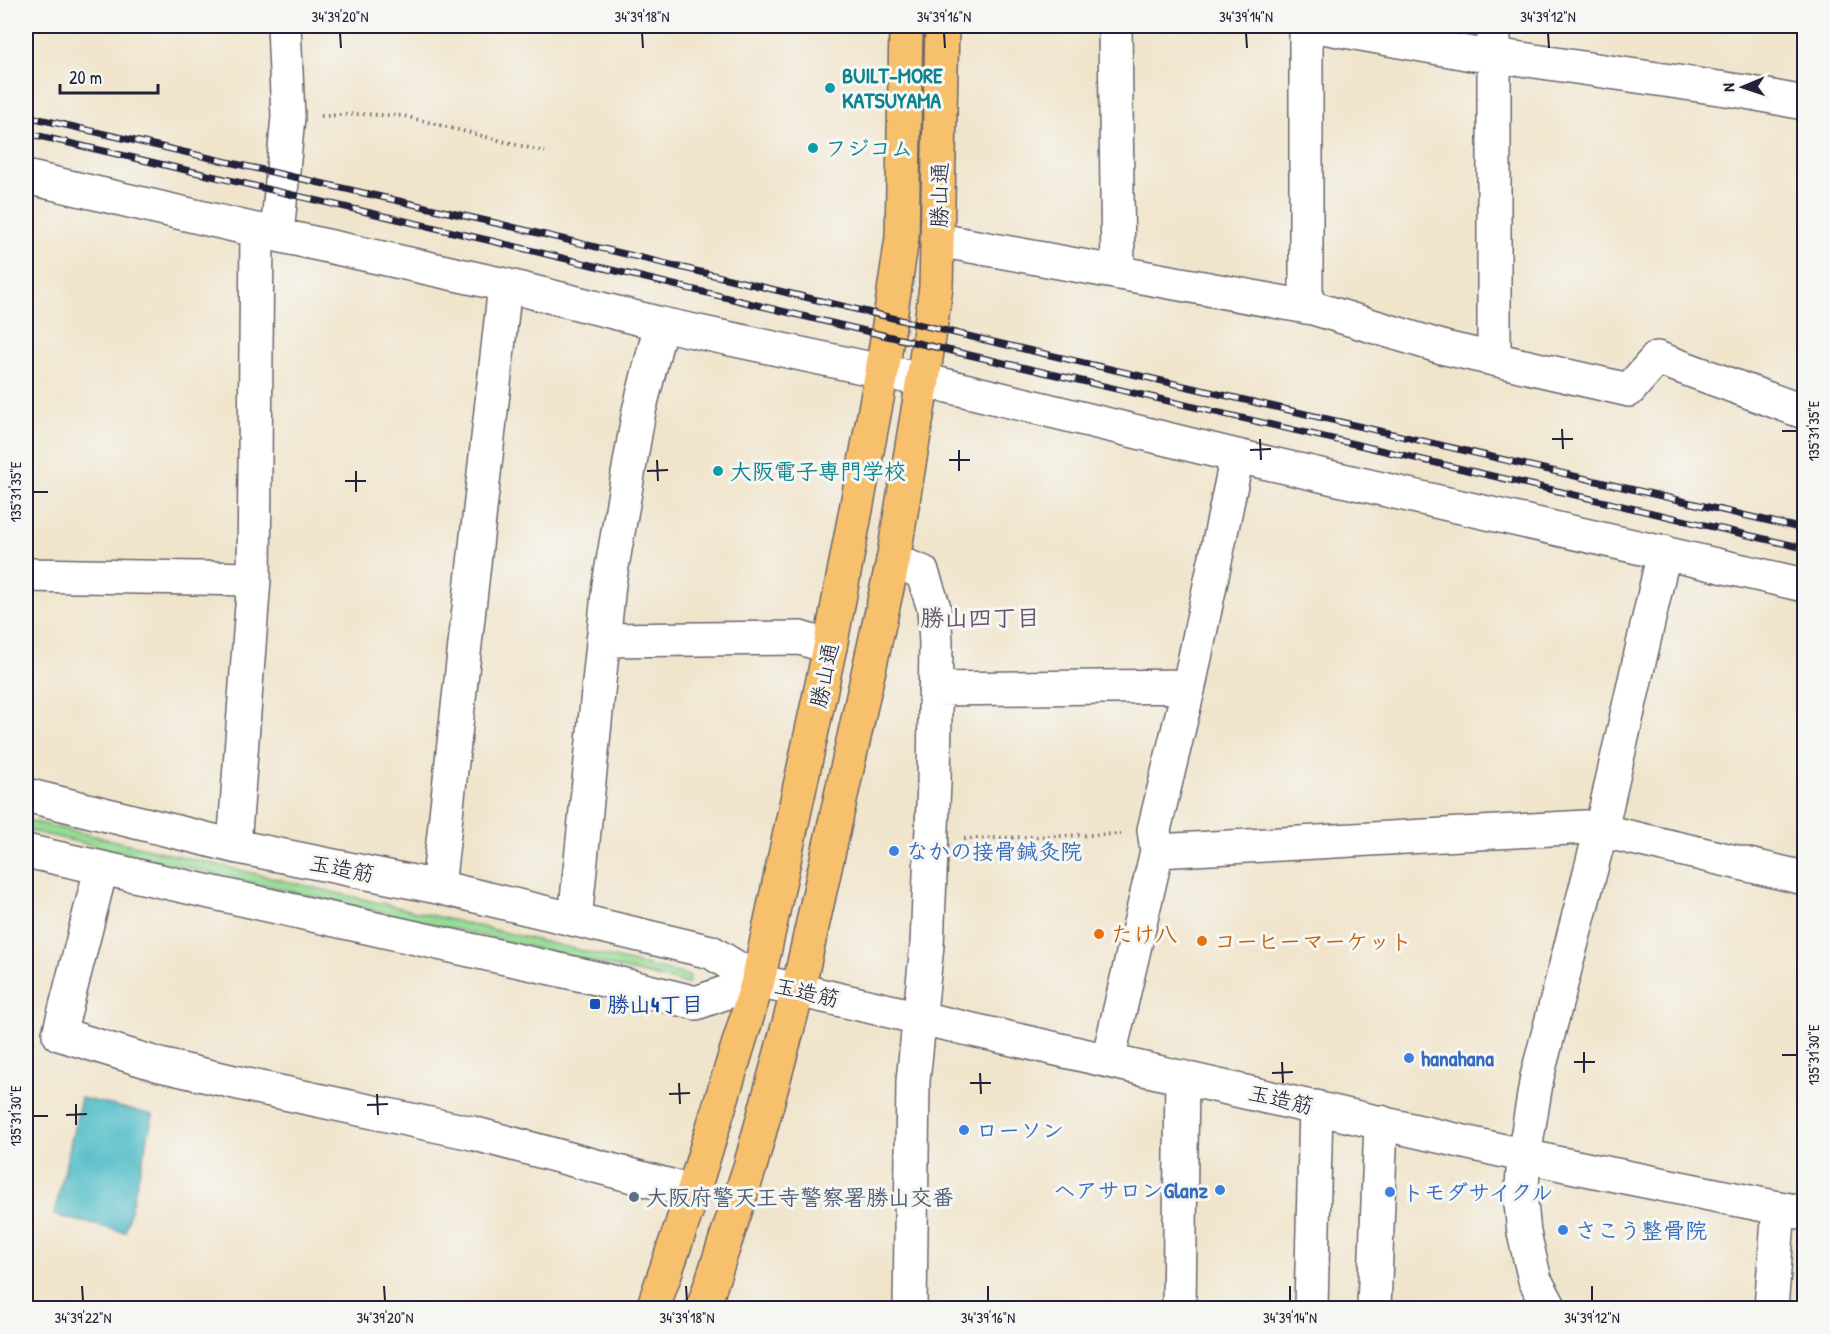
<svg xmlns="http://www.w3.org/2000/svg" width="1830" height="1334" viewBox="0 0 1830 1334" font-family="'Patrick Hand','Klee One',sans-serif">
	<style>
		.green { fill: #95db94; stroke: #5c7e68; stroke-width: 1.5 }
		.water { fill: #4fbcc7; stroke: #386f81; stroke-width: 1.5 }
		.lines { fill: none; stroke-linecap: round; stroke-linejoin: round }
		.minor-casing { stroke: #6a666d; stroke-width: 36 }
		.major-casing { stroke: #6a666d; stroke-width: 36 }
		.path { stroke: #6a666d; stroke-width: 4; stroke-dasharray: 1.5 4.5; stroke-linecap: butt }
		.minor { stroke: #fff; stroke-width: 33 }
		.major { stroke: #f7c06c; stroke-width: 33 }
		.rail-casing { stroke: #22223b; stroke-width: 7 }
		.rail { stroke: #f6f6f2; stroke-width: 4.5; stroke-dasharray: 14; stroke-linecap: butt }
		.ticks { fill: none; stroke: #22223b; stroke-width: 2 }
		.culture-dot { fill: #0f9aa8; stroke: #f6f6f2; stroke-width: 2 }
		.shop-dot { fill: #3f7fe0; stroke: #f6f6f2; stroke-width: 2 }
		.food-dot { fill: #e8710a; stroke: #f6f6f2; stroke-width: 2 }
		.transit-dot { fill: #1a4fb4; stroke: #f6f6f2; stroke-width: 2 }
		.service-dot { fill: #5c6f8a; stroke: #f6f6f2; stroke-width: 2 }
		.labels { text-anchor: middle; stroke-width: 6; stroke-linejoin: round; paint-order: stroke }
		.culture-label { font-size: 22px; font-weight: bold; fill: #0d838f; stroke: #f6f6f2; text-anchor: start }
		.street-label { font-size: 22px; fill: #22223b; stroke: #f6f6f2 }
		.shop-label { font-size: 22px; font-weight: bold; fill: #366cbe; stroke: #f6f6f2; text-anchor: start }
		.food-label { font-size: 22px; font-weight: bold; fill: #c56008; stroke: #f6f6f2; text-anchor: start }
		.transit-label { font-size: 22px; font-weight: bold; fill: #164399; stroke: #f6f6f2; text-anchor: start }
		.service-label { font-size: 22px; font-weight: bold; fill: #4e5e75; stroke: #f6f6f2; text-anchor: start }
		.neighbourhood-label { font-size: 24px; font-weight: bold; fill: #65526e; stroke: #f6f6f2 }
		.neatline { fill: none; stroke: #22223b; stroke-width: 2 }
		.ticks-label { font-size: 15px; text-anchor: middle; fill: #22223b }
	</style>
	<rect width="100%" height="100%" fill="#f6f6f2"/>
	<filter id="ink" filterUnits="userSpaceOnUse"><feTurbulence type="fractalNoise" baseFrequency=".0167" numOctaves="2"/><feDisplacementMap in="SourceGraphic" scale="12" xChannelSelector="R" yChannelSelector="G"/><feConvolveMatrix kernelMatrix="1 2 1 2 8 2 1 2 1" color-interpolation-filters="sRGB"/></filter>
	<filter id="wash" filterUnits="userSpaceOnUse"><feTurbulence type="fractalNoise" baseFrequency=".008" numOctaves="4" result="noise"/><feDisplacementMap in="SourceGraphic" scale="24" xChannelSelector="R" yChannelSelector="G"/><feGaussianBlur stdDeviation="1.35" result="paint"/><feColorMatrix in="noise" values="0 0 0 0 0 0 0 0 0 0 0 0 0 0 0 0 0 1.4 0 .05"/><feComposite in="paint" operator="in"/></filter>
	<g filter="url(#wash)">
		<rect width="100%" height="100%" fill="#f0e4cb"/>
		<path class="green" d="M26,820L690,976L688,984L26,830Z"/>
		<path class="water" d="M81,1098L153,1115L125,1232L54,1215Z"/>
	</g>
	<g filter="url(#ink)">
		<g class="lines">
			<defs>
				<path id="minor" d="M1115,26L1118,272
					M1306,26V307
					M1317,26L1472,54L1494,55L1746,92L1804,103
					M26,177L277,235L505,285L661,324L923,380L1237,456L1804,585
					M277,235L288,117L284,26
					M938,240L1313,308L1445,348L1629,390L1657,358L1804,412
					M1494,359V26
					M893,561L922,572L934,608L936,643L934,782L927,945L913,1081L910,1308
					M26,575L254,579
					M603,640L800,638L830,647
					M935,689L1189,686
					M26,795L234,846L438,887L711,952L758,981L1561,1164L1804,1213
					M234,846L254,579L257,230
					M26,851L600,979L696,1003L758,981
					M1157,851L1586,827L1804,878
					M101,869L59,1034L160,1065L256,1087L472,1133L693,1192
					M438,887L505,285
					M575,919L609,584L639,411L661,324
					M1108,1060L1157,851L1154,830L1189,686L1237,456
					M1179,1308L1182,1077
					M1311,1308L1316,1107
					M1374,1308L1381,1122
					M1550,1308L1535,1280L1524,1233L1521,1203L1524,1156L1537,1077L1601,830L1664,552
					M1771,1308L1779,1208"/>
				<path id="major" d="M653,1308L693,1192L758,981L830,647L882,372L902,238L906,26
					M703,1308L750,1167L798,990L893,561L923,380L936,287L942,26"/>
			</defs>
			<use href="#minor" class="minor-casing"/>
			<use href="#major" class="major-casing"/>
			<path class="path" d="M321,116L361,114L404,116L545,152
				M964,839L1121,834"/>
			<use href="#minor" class="minor"/>
			<use href="#major" class="major"/>
			<defs>
				<path id="rail" d="M26,116L500,224L972,337L1804,529
					M26,133L496,242L844,326L1804,548"/>
			</defs>
			<use href="#rail" class="rail-casing"/>
			<use href="#rail" class="rail"/>
		</g>
	</g>
	<path class="ticks" d="M340,33L341,48M642,33L643,48M944,33L945,48M1246,33L1247,48M1548,33L1549,48M1562,429L1563,449M1782,431H1797M1260,439L1261,460M1552,439H1573M959,450V471M1250,450L1271,449M657,460L658,481M949,460H970M356,471V492M647,471L668,470M345,481H366M33,492H48M1584,1052V1073M1782,1055H1797M1282,1062L1283,1083M1574,1062H1595M980,1073L981,1094M1272,1073L1293,1072M679,1083L680,1104M970,1083H991M377,1094L378,1115M669,1094L690,1093M76,1104V1125M367,1105L388,1104M66,1115L87,1114M33,1116H48M82,1286L83,1301M384,1286L385,1301M686,1286L687,1301M988,1286V1301M1290,1286V1301M1592,1286V1301"/>
	<g class="culture-dot">
		<circle cx="830" cy="88" r="6"/>
		<circle cx="813" cy="148" r="6"/>
		<circle cx="718" cy="471" r="6"/>
	</g>
	<g class="shop-dot">
		<circle cx="894" cy="851" r="6"/>
		<circle cx="1409" cy="1058" r="6"/>
		<circle cx="964" cy="1130" r="6"/>
		<circle cx="1220" cy="1190" r="6"/>
		<circle cx="1390" cy="1192" r="6"/>
		<circle cx="1563" cy="1230" r="6"/>
	</g>
	<g class="food-dot">
		<circle cx="1099" cy="934" r="6"/>
		<circle cx="1202" cy="941" r="6"/>
	</g>
	<rect class="transit-dot" x="589" y="998" width="12" height="12" rx="3"/>
	<circle class="service-dot" cx="634" cy="1197" r="6"/>
	<g class="labels">
		<g class="culture-label">
			<text x="842" y="83">BUILT-MORE<tspan x="842" dy="25">KATSUYAMA</tspan></text>
			<text x="825" y="156">フジコム</text>
			<text x="730" y="479">大阪電子専門学校</text>
		</g>
		<g class="street-label">
			<text transform="translate(939 195) rotate(-89)" y="8">勝山通</text>
			<text transform="translate(824 675) rotate(-78)" y="8">勝山通</text>
			<text transform="translate(342 868) rotate(11)" y="8">玉造筋</text>
			<text transform="translate(807 992) rotate(13)" y="8">玉造筋</text>
			<text transform="translate(1281 1099) rotate(13)" y="8">玉造筋</text>
		</g>
		<g class="shop-label">
			<text x="906" y="859">なかの接骨鍼灸院</text>
			<text x="1421" y="1066">hanahana</text>
			<text x="976" y="1138">ローソン</text>
			<text x="1208" y="1198" text-anchor="end">ヘアサロンGlanz</text>
			<text x="1402" y="1200">トモダサイクル</text>
			<text x="1575" y="1238">さこう整骨院</text>
		</g>
		<g class="food-label">
			<text x="1111" y="942">たけ八</text>
			<text x="1214" y="949">コーヒーマーケット</text>
		</g>
		<g class="transit-label">
			<text x="607" y="1012">勝山4丁目</text>
		</g>
		<g class="service-label">
			<text x="646" y="1205">大阪府警天王寺警察署勝山交番</text>
		</g>
		<g class="neighbourhood-label">
			<text x="980" y="626">勝山四丁目</text>
		</g>
	</g>
	<rect width="1830" height="1334" fill="none" stroke="#f6f6f2" stroke-width="66"/>
	<g transform="translate(1743 87) rotate(268)" stroke="#f6f6f2" stroke-width="4.5" paint-order="stroke">
	<path d="M0-4.5L10 22L0 15L-10 22Z" fill="#22223b"/>
	<text y="-9" font-size="16" font-weight="bold" text-anchor="middle" fill="#22223b">N</text>
	</g>
	<path d="M60 84v9h98v-9" fill="none" stroke="#22223b" stroke-width="3"/>
	<text x="69" y="84" font-size="18" fill="#22223b" stroke="#f6f6f2" stroke-width="4.5" paint-order="stroke">20 m</text>
	<rect x="33" y="33" width="1764" height="1268" class="neatline"/>
	<g class="ticks-label">
		<text x="340" y="22">34°39'20"N</text>
		<text x="642" y="22">34°39'18"N</text>
		<text x="944" y="22">34°39'16"N</text>
		<text x="1246" y="22">34°39'14"N</text>
		<text x="1548" y="22">34°39'12"N</text>
		<text transform="translate(1814 431) rotate(-90)" y="5">135°31'35"E</text>
		<text transform="translate(16 492) rotate(-90)" y="5">135°31'35"E</text>
		<text transform="translate(1814 1055) rotate(-90)" y="5">135°31'30"E</text>
		<text transform="translate(16 1116) rotate(-90)" y="5">135°31'30"E</text>
		<text x="83" y="1323">34°39'22"N</text>
		<text x="385" y="1323">34°39'20"N</text>
		<text x="687" y="1323">34°39'18"N</text>
		<text x="988" y="1323">34°39'16"N</text>
		<text x="1290" y="1323">34°39'14"N</text>
		<text x="1592" y="1323">34°39'12"N</text>
	</g>
</svg>
